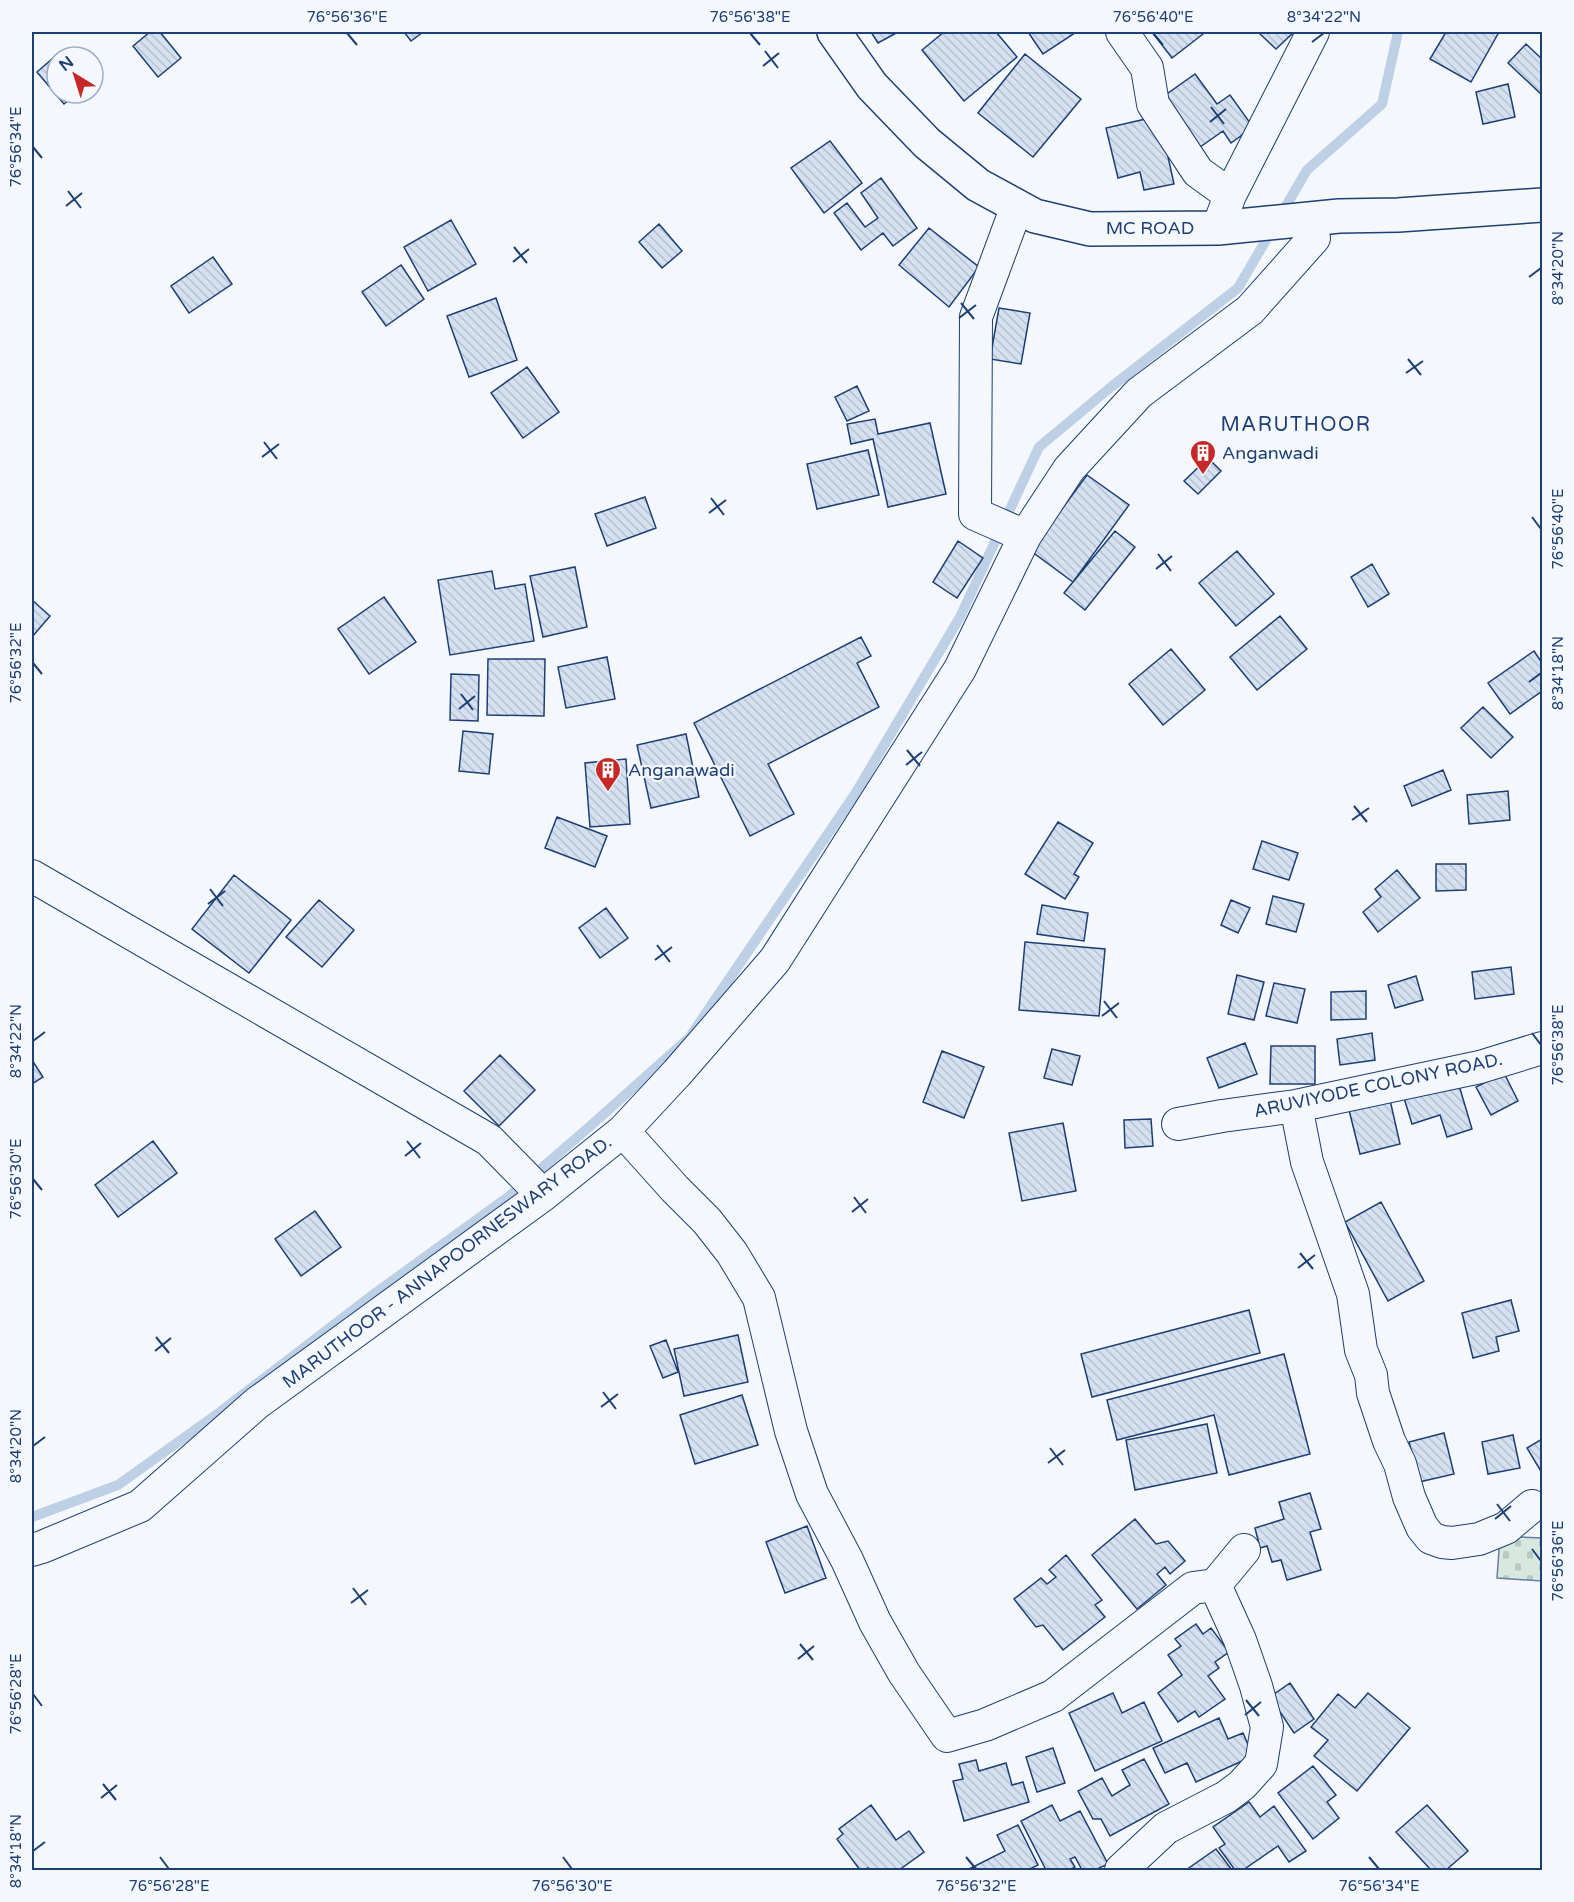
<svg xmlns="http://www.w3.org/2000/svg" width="1574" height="1902" viewBox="0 0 1574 1902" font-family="'Varela Round',sans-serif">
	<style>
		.cemetery { fill: url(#cemetery-stones); stroke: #687fa3; stroke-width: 1.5 }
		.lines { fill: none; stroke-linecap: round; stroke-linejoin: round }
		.stream { stroke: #bed0e5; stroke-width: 10 }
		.building { fill: url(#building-back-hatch); stroke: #1d3f73; stroke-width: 1.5 }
		.minor-casing { stroke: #1d3f73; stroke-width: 34 }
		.primary-casing { stroke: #1d3f73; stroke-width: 36 }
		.minor { stroke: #f4f7fb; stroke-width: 32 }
		.primary { stroke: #f4f7fb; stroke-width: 33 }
		.ticks { fill: none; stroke: #1d3f73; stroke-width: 2 }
		.labels { text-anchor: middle; stroke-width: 4.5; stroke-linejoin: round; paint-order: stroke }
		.street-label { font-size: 18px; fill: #1d3f73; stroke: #f4f7fb }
		.poi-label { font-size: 18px; fill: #1d3f73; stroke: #f4f7fb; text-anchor: start }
		.neighbourhood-label { font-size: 20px; letter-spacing: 1.5px; fill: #1d3f73; stroke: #f4f7fb }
		.neatline { fill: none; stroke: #1d3f73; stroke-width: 2 }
		.ticks-label { font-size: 15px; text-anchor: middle; fill: #1d3f73 }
	</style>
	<defs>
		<pattern id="cemetery-stones" width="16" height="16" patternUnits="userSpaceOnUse" patternTransform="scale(1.5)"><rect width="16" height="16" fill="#d7e8df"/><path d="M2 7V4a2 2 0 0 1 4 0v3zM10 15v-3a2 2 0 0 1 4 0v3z" fill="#b8c8c3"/></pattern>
		<pattern id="building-back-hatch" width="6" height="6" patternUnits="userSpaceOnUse" patternTransform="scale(1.5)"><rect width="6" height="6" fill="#d5e0f0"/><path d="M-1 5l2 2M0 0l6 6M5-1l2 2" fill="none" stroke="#b6c1d1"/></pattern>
	</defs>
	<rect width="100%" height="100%" fill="#f4f7fb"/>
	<path class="cemetery" d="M1500,1536L1542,1538L1541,1581L1497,1578Z"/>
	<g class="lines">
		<path class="stream" d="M32,1517L118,1485L220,1412L374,1294L508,1197L588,1128L689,1038L855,794L960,617L1039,447L1111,387L1238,288L1307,170L1382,104L1398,32"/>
	</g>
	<path class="building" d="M150,32H160L181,58L158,77L133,46Z
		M404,32H423L411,41Z
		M871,32H898L878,43Z
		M944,32H996L1017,57L964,101L922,50Z
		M1028,32H1074L1075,33L1043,54Z
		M1152,32H1201L1203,34L1172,58Z
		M1258,32H1294L1276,49Z
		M1446,32H1499L1471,82L1430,59Z
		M1526,44L1542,59V95L1508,63Z
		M1025,54L1081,99L1033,157L978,113Z
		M53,58L57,63V93H77L64,104L37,72Z
		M1195,74L1217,104L1230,95L1253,127L1231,143L1223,131L1193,152L1157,101Z
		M1508,84L1515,117L1483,124L1476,92Z
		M1159,116L1174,184L1144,190L1140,172L1118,178L1106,128Z
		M830,141L862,183L824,213L791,168Z
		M881,178L917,228L893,246L883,233L861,250L834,213L847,203L865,227L878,218L861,193Z
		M451,220L476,264L428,291L404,247Z
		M659,224L682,251L662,268L639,242Z
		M929,228L979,267L949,307L899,265Z
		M213,257L232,284L189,313L171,286Z
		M401,265L424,299L386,326L362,292Z
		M496,298L517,360L469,377L447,316Z
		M999,308L1030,313L1021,364L990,359Z
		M527,367L559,412L523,438L491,393Z
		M857,386L869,411L847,421L835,397Z
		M875,419L878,434L930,423L946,494L888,507L873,439L851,444L847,424Z
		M868,450L879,495L817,509L807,464Z
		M1208,458L1221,471L1198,494L1184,481Z
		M1087,475L1129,505L1073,582L1031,551Z
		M645,497L656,528L607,546L595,514Z
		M1115,531L1135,547L1085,610L1064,593Z
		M958,541L983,558L957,598L933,582Z
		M1237,551L1274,594L1236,626L1199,583Z
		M1372,564L1389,594L1368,607L1351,577Z
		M575,567L587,627L543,637L530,576Z
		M492,571L495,589L525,584L534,641L450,655L438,580Z
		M384,597L416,642L369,674L338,629Z
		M32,600L50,616L32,637Z
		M1280,616L1307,649L1257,690L1230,657Z
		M861,637L871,656L857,663L879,707L768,764L794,814L750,836L694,723Z
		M1171,649L1205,690L1163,725L1129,684Z
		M1534,651L1542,663V691L1510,714L1488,683Z
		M607,657L615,699L566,708L558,667Z
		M488,659H545L544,716L487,715Z
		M451,674L479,675L478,721L450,720Z
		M1483,707L1513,737L1491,758L1461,728Z
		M463,731L493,734L489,774L459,771Z
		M686,734L699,797L651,808L637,745Z
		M626,759L630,824L590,827L585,763Z
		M1443,770L1451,790L1412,806L1404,786Z
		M1508,791L1510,820L1469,824L1467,795Z
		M557,817L607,836L595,867L545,848Z
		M1058,822L1093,843L1074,874L1079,877L1065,899L1025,874Z
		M1262,841L1298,853L1289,880L1253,869Z
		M1436,864H1466V890L1436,891Z
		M1397,870L1420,898L1378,932L1363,912L1381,897L1375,889Z
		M234,875L291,920L249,973L192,929Z
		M1273,896L1304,904L1296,932L1266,924Z
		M319,900L354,930L322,967L286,937Z
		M1231,900L1250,908L1238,933L1221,925Z
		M1042,905L1088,913L1084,941L1037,934Z
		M606,908L628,938L600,958L579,928Z
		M1025,942L1105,949L1099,1016L1019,1010Z
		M1511,967L1514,994L1475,999L1472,972Z
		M1237,975L1264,982L1254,1020L1228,1014Z
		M1416,976L1423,1000L1395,1008L1388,985Z
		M1274,983L1305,989L1297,1023L1266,1016Z
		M1366,991V1019L1331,1020V992Z
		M1372,1033L1375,1060L1340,1065L1337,1039Z
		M1245,1043L1257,1074L1219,1088L1207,1058Z
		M1271,1046H1315V1084H1270Z
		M1052,1049L1080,1056L1072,1085L1044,1078Z
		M942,1051L984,1067L964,1118L923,1102Z
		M500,1055L535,1090L499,1126L464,1091Z
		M32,1060L43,1077L32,1084Z
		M1504,1073L1518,1101L1491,1115L1476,1087Z
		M1458,1082L1472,1129L1447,1137L1440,1115L1412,1124L1404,1098Z
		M1390,1100L1400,1144L1360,1154L1349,1110Z
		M1151,1119L1153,1146L1125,1148L1124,1120Z
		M1063,1123L1076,1191L1022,1201L1009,1133Z
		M153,1141L177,1173L118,1217L95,1185Z
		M1381,1202L1424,1281L1388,1301L1345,1222Z
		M315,1211L341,1247L301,1276L275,1239Z
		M1511,1300L1519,1331L1496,1337L1499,1351L1473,1358L1462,1313Z
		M1249,1310L1260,1353L1092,1397L1081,1354Z
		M738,1335L748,1382L684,1396L674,1349Z
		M666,1340L678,1372L663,1378L650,1346Z
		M1284,1354L1310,1454L1229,1475L1214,1415L1117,1440L1107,1400Z
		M742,1395L758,1445L695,1464L680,1415Z
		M1207,1424L1217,1473L1135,1490L1126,1440Z
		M1444,1433L1454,1474L1419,1482L1409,1442Z
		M1513,1435L1520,1468L1488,1474L1482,1442Z
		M1542,1439V1473L1527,1448Z
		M1310,1493L1321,1529L1310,1532L1321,1570L1287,1580L1281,1560L1272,1562L1267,1546L1260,1548L1255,1528L1284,1519L1279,1502Z
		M1135,1519L1156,1544L1168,1541L1185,1561L1170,1574L1165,1567L1157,1574L1166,1585L1137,1609L1092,1555Z
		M807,1526L826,1578L785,1593L766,1542Z
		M1066,1555L1102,1600L1095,1605L1105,1617L1063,1650L1043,1625L1036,1627L1014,1599L1041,1578L1047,1584L1056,1577L1049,1570Z
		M1196,1624L1203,1634L1211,1628L1229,1652L1215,1662L1219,1668L1208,1676L1225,1699L1199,1717L1195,1711L1178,1722L1158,1693L1182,1675L1168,1655L1181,1646L1175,1639Z
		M1290,1683L1314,1719L1294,1733L1270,1697Z
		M1113,1693L1122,1713L1144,1702L1162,1741L1095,1771L1069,1713Z
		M1368,1693L1410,1728L1357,1791L1314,1756L1328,1740L1311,1727L1338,1694L1355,1708Z
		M1219,1718L1228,1739L1243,1733L1253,1756L1196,1782L1187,1763L1165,1773L1153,1748Z
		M1053,1748L1065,1783L1037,1792L1026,1757Z
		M1144,1759L1169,1804L1110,1836L1101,1819H1093L1078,1791L1102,1778L1112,1796L1130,1785L1122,1770Z
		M976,1760L979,1771L1006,1763L1012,1785L1023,1782L1029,1802L964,1821L953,1781L963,1779L959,1764Z
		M1313,1766L1336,1795L1327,1802L1339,1818L1313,1839L1278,1793Z
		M1249,1802L1260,1817L1274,1806L1306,1851L1289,1862L1278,1846L1243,1870H1235L1219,1848L1225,1844L1213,1827Z
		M871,1805L896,1840L909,1831L924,1852L899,1870H870L868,1868L864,1870H860L837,1839L843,1834L839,1829Z
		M1052,1805L1060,1821L1080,1811L1108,1864L1095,1870H1082L1075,1857L1070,1859L1075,1867L1069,1870H1046L1021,1821Z
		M1427,1805L1468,1851L1446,1870H1431L1396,1832Z
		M1018,1825L1038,1865L1028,1870H967L1005,1851L997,1835Z
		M1216,1849L1232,1870H1186Z"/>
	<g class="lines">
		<defs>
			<path id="minor" d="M1122,32L1147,68L1153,104L1198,172L1230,195
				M1017,206L976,317L975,514L1025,536
				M1218,228L1230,195L1313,32
				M32,876L489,1140L543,1195
				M1296,1106L1307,1162L1353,1294L1361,1350L1371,1375L1373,1393L1389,1441L1400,1464L1409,1497L1422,1527L1431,1538L1442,1542L1452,1543L1479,1539L1506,1528L1532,1506
				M1178,1124L1222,1116L1296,1106L1480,1067L1542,1048
				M623,1131L675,1189L707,1221L732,1253L759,1298L791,1431L812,1494L847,1560L875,1622L904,1673L947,1736L985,1725L1053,1696L1193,1588L1215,1585L1240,1640L1256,1686L1267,1727L1261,1764L1242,1785L1226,1797L1166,1828L1121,1870
				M32,1550L42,1547L140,1506L257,1403L543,1195L623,1131L677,1073L775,960L960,669L1025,536L1069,469L1139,393L1250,310L1314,238
				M1215,1585L1244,1550"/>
			<path id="primary" d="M834,32L872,86L927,143L978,185L1035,216L1090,229L1218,228L1339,216L1398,215L1542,205"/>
		</defs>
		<use href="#minor" class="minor-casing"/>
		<use href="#primary" class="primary-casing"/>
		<use href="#minor" class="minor"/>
		<use href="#primary" class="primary"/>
	</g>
	<path class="ticks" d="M347,33L357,45M750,33L760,45M1153,33L1163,45M1312,42L1324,33M765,51L778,68M763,66L779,53M1211,107L1224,124M1210,122L1226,109M33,147L42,158M68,191L81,208M66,206L82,193M514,247L527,263M513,262L529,249M1529,277L1541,268M961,303L974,319M959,318L976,305M1408,359L1421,375M1406,373L1423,361M264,442L277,459M262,457L279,444M711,498L724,515M709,513L726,500M1532,517L1541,529M1158,554L1171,571M1156,569L1172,556M33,663L42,674M1529,682L1541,673M461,694L473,710M459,709L475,696M907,750L920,766M906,765L922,752M1354,806L1367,822M1352,820L1369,808M210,889L223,906M208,904L225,891M657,945L670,962M655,960L672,947M1104,1001L1117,1018M1102,1016L1119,1003M1532,1033L1541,1045M33,1041L45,1032M407,1141L420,1158M405,1156L421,1143M33,1179L42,1190M854,1197L866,1213M852,1212L868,1199M1300,1253L1313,1269M1298,1268L1315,1255M156,1337L169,1353M155,1351L171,1338M603,1392L616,1409M601,1407L618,1394M33,1446L45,1437M1050,1448L1063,1465M1048,1463L1065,1450M1497,1504L1510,1521M1495,1519L1511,1506M1532,1549L1541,1561M353,1588L366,1605M351,1603L368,1590M800,1644L813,1660M798,1659L814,1646M33,1694L42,1706M1246,1700L1259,1716M1245,1715L1261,1702M103,1784L116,1800M101,1798L117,1785M33,1851L45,1842M160,1857L169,1869M563,1857L572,1869M966,1857L976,1869M1369,1857L1379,1869"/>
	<defs>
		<symbol id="building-pin" viewBox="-11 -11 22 30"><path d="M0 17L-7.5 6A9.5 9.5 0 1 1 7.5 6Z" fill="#c62828" stroke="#f4f7fb"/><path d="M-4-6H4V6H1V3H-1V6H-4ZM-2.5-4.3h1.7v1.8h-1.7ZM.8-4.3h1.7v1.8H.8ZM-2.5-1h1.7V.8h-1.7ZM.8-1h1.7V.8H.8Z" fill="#fff"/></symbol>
	</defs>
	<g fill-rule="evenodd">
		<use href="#building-pin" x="1188" y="438" width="30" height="40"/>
		<use href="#building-pin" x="593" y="755" width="30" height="40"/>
	</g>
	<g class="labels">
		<g class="street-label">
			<text x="1150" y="234">MC ROAD</text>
			<text transform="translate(1378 1085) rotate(-12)" y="6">ARUVIYODE COLONY ROAD.</text>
			<text transform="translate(447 1262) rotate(-37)" y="6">MARUTHOOR - ANNAPOORNESWARY ROAD.</text>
		</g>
		<g class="poi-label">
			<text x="1222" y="459">Anganwadi</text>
			<text x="628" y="776">Anganawadi</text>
		</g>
		<g class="neighbourhood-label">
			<text x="1296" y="431">MARUTHOOR</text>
		</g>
	</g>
	<rect width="1574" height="1902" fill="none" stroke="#f4f7fb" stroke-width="66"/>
	<g transform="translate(75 75) rotate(322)"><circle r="28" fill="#f4f7fb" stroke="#9eadc5" stroke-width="1.5"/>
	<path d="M0-4.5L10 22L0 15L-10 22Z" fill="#c62828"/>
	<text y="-9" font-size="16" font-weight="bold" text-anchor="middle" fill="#1d3f73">N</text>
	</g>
	<rect x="33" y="33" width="1508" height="1836" class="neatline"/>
	<g class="ticks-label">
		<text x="347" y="22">76°56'36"E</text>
		<text x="750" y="22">76°56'38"E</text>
		<text x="1153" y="22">76°56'40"E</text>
		<text x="1324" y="22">8°34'22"N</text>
		<text transform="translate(16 147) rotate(-90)" y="5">76°56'34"E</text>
		<text transform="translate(1558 268) rotate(-90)" y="5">8°34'20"N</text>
		<text transform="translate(1558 529) rotate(-90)" y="5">76°56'40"E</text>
		<text transform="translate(16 663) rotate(-90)" y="5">76°56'32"E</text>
		<text transform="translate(1558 673) rotate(-90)" y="5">8°34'18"N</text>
		<text transform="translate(16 1041) rotate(-90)" y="5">8°34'22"N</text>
		<text transform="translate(1558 1045) rotate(-90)" y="5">76°56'38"E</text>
		<text transform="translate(16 1179) rotate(-90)" y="5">76°56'30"E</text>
		<text transform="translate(16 1446) rotate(-90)" y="5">8°34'20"N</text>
		<text transform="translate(1558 1561) rotate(-90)" y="5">76°56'36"E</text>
		<text transform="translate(16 1694) rotate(-90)" y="5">76°56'28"E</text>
		<text transform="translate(16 1851) rotate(-90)" y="5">8°34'18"N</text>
		<text x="169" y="1891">76°56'28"E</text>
		<text x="572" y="1891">76°56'30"E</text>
		<text x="976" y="1891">76°56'32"E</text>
		<text x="1379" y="1891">76°56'34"E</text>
	</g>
</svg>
